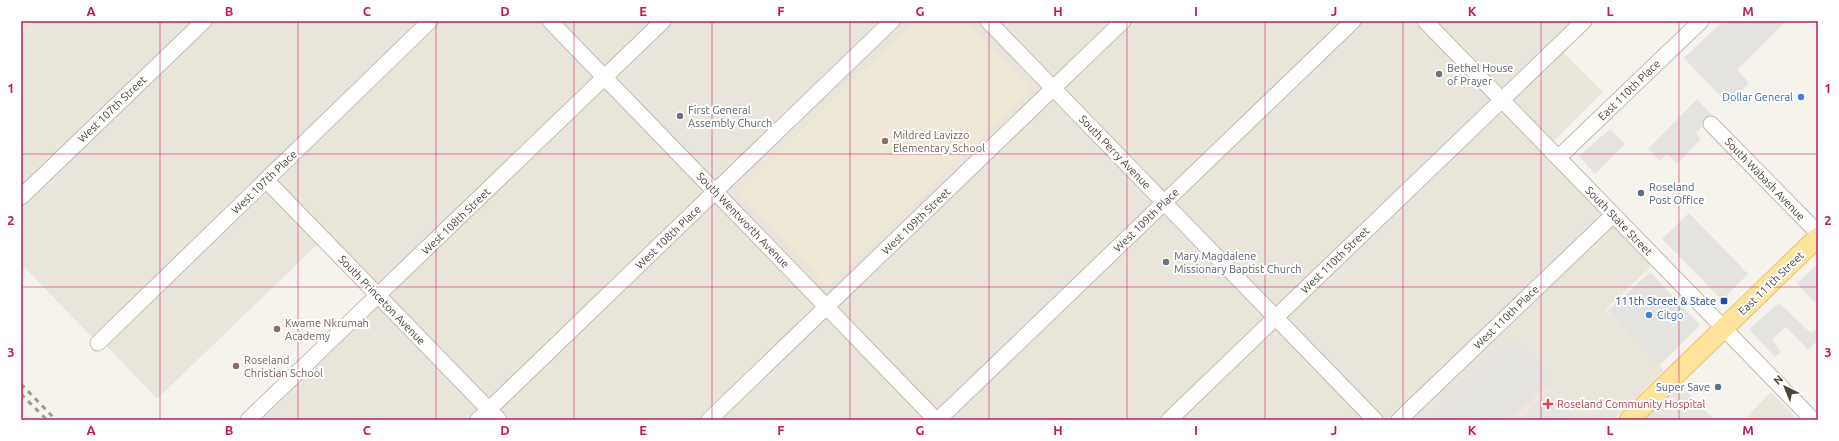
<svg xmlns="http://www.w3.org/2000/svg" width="1839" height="441" viewBox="0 0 1839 441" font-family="Ubuntu,sans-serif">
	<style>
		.residential { fill: #eae5da }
		.education { fill: #efe8d6 }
		.medical { fill: #f6e3e0 }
		.parking { fill: #e5e3e0 }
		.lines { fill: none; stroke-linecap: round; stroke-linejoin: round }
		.minor-casing { stroke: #c2bbae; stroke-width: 17 }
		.major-casing { stroke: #e6c16a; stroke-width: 21 }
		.minor { stroke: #fff; stroke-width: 15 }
		.major { stroke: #ffe39c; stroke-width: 19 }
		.rail { stroke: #9a9a9a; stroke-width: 3; stroke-dasharray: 5 5; stroke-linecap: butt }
		.grid { fill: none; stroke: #c2185b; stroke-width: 1; stroke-opacity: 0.55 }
		.worship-dot { fill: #6b7280; stroke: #fff; stroke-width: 1.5 }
		.shop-dot { fill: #3f7fe0; stroke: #fff; stroke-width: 1.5 }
		.education-dot { fill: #8d6e63; stroke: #fff; stroke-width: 1.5 }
		.service-dot { fill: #5c6f8a; stroke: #fff; stroke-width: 1.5 }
		.transit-dot { fill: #1a4fb4; stroke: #fff; stroke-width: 1.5 }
		.health-dot { fill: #e0444e; stroke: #fff; stroke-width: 1.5 }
		.labels { text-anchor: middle; stroke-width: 4; stroke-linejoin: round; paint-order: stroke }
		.worship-label { font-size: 11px; fill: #5b616d; stroke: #fff; text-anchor: start }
		.street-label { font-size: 11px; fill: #4b4439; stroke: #fff }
		.shop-label { font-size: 11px; fill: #366cbe; stroke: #fff; text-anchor: end }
		.education-label { font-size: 11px; fill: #785e54; stroke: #fff; text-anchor: start }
		.service-label { font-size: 11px; fill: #4e5e75; stroke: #fff; text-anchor: start }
		.transit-label { font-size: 11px; fill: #164399; stroke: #fff; text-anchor: end }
		.health-label { font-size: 11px; fill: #be3a42; stroke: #fff; text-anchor: start }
		.neatline { fill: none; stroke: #c2185b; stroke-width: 1.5 }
		.grid-label { font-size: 13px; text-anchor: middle; font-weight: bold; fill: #c2185b }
	</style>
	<rect width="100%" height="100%" fill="#f6f3ec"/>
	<path class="residential" d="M21,21H1592L1561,50L1603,92L1543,152L1652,266L1605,310L1664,370L1613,420H1580L1548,387L1514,420H256L386,294L328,234L157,399L101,340L98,343L21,264Z
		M1678,383L1715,420H1639Z
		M1771,392L1798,420H1744Z"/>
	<path class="education" d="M915,21H965L1032,90L828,286L738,192Z"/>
	<path class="medical" d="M1548,387L1580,420H1515Z"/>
	<path class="parking" d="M1723,21H1786L1737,70L1749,83L1728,104L1684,58Z
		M1697,99L1713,116L1696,133L1701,139L1677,164L1667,154L1660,161L1648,149Z
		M1610,129L1625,144L1595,174L1579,156Z
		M1689,213L1748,274L1722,300L1662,239Z
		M1818,264V306L1797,283Z
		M1650,272L1700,325L1659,366L1607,311Z
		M1779,303L1811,333L1818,327V340L1808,350L1786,327L1772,339L1781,352L1775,357L1749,329Z
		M1515,337L1552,376L1506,420H1429Z
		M1550,390L1578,420H1519Z"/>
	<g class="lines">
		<defs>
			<path id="minor" d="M550,21L936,420
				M988,21L1375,420
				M1425,21L1813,420
				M1711,124L1818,233
				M1558,158L1701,21
				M266,180L499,420
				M21,197L204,21
				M98,343L430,21
				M248,420L663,21
				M478,420L892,21
				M709,420L1123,21
				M938,420L1353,21
				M1169,420L1584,21
				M1399,420L1613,215"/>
			<path id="major" d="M1629,420L1818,237"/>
		</defs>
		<use href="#minor" class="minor-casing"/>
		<use href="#major" class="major-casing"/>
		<use href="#minor" class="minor"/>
		<use href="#major" class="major"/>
		<path class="rail" d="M21,384L56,420
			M21,394L47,420"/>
	</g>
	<path class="grid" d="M160,21V420M298,21V420M436,21V420M574,21V420M712,21V420M850,21V420M989,21V420M1127,21V420M1265,21V420M1403,21V420M1541,21V420M1679,21V420M21,154H1818M21,287H1818"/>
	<g class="worship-dot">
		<circle cx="1439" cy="74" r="4"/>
		<circle cx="680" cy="116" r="4"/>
		<circle cx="1166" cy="262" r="4"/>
	</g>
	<g class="shop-dot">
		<circle cx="1801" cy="97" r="4"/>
		<circle cx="1649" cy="315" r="4"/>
	</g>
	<g class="education-dot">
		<circle cx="885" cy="141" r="4"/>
		<circle cx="277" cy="329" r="4"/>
		<circle cx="236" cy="366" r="4"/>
	</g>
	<g class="service-dot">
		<circle cx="1641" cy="193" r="4"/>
		<circle cx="1718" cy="387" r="4"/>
	</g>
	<rect class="transit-dot" x="1720" y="297" width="8" height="8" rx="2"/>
	<path class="health-dot" d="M1546 398h4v4h4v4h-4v4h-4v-4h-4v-4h4z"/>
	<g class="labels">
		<g class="worship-label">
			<text x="1447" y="72">Bethel House<tspan x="1447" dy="13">of Prayer</tspan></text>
			<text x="688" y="114">First General<tspan x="688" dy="13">Assembly Church</tspan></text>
			<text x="1174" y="260">Mary Magdalene<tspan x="1174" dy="13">Missionary Baptist Church</tspan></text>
		</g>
		<g class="street-label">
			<text transform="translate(1629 90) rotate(-44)" y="4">East 110th Place</text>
			<text transform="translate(112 109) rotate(-44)" y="4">West 107th Street</text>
			<text transform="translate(1115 152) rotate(46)" y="4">South Perry Avenue</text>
			<text transform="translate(1765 179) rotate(46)" y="4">South Wabash Avenue</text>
			<text transform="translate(264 182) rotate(-44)" y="4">West 107th Place</text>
			<text transform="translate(743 220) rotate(46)" y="4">South Wentworth Avenue</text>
			<text transform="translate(1146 220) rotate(-44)" y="4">West 109th Place</text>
			<text transform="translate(456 221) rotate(-44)" y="4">West 108th Street</text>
			<text transform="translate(916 221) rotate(-44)" y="4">West 109th Street</text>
			<text transform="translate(1619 221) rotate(46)" y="4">South State Street</text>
			<text transform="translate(668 237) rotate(-44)" y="4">West 108th Place</text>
			<text transform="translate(1335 260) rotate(-44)" y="4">West 110th Street</text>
			<text transform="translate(1771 283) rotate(-44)" y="4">East 111th Street</text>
			<text transform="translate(382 300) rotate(46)" y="4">South Princeton Avenue</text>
			<text transform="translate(1506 317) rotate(-44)" y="4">West 110th Place</text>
		</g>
		<g class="shop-label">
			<text x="1793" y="101">Dollar General</text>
			<text x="1657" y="319" text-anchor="start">Citgo</text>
		</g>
		<g class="education-label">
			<text x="893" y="139">Mildred Lavizzo<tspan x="893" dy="13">Elementary School</tspan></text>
			<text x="285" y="327">Kwame Nkrumah<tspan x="285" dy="13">Academy</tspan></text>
			<text x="244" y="364">Roseland<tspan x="244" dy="13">Christian School</tspan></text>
		</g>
		<g class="service-label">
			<text x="1649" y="191">Roseland<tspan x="1649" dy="13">Post Office</tspan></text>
			<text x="1710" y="391" text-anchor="end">Super Save</text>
		</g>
		<g class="transit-label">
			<text x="1716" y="305">111th Street &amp; State</text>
		</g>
		<g class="health-label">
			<text x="1557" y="408">Roseland Community Hospital</text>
		</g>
	</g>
	<rect width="1839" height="441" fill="none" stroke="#ffffff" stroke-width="44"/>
	<g transform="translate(1785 387) rotate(317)" stroke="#ffffff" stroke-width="3" paint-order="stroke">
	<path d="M0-3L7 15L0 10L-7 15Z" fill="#4b4439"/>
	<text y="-6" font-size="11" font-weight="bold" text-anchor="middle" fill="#4b4439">N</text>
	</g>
	<rect x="22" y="22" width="1795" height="397" class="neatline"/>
	<g class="grid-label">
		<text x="91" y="16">A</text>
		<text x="229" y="16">B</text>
		<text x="367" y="16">C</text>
		<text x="505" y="16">D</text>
		<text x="643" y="16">E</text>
		<text x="781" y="16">F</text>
		<text x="920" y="16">G</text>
		<text x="1058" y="16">H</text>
		<text x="1196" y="16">I</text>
		<text x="1334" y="16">J</text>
		<text x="1472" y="16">K</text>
		<text x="1610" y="16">L</text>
		<text x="1748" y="16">M</text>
		<text x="11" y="93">1</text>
		<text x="1828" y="93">1</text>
		<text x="11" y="225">2</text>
		<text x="1828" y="225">2</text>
		<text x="11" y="357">3</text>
		<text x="1828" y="357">3</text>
		<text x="91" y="435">A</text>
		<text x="229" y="435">B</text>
		<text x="367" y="435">C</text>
		<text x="505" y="435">D</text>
		<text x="643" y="435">E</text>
		<text x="781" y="435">F</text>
		<text x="920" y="435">G</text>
		<text x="1058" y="435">H</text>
		<text x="1196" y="435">I</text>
		<text x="1334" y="435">J</text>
		<text x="1472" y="435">K</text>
		<text x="1610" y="435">L</text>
		<text x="1748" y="435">M</text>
	</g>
</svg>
